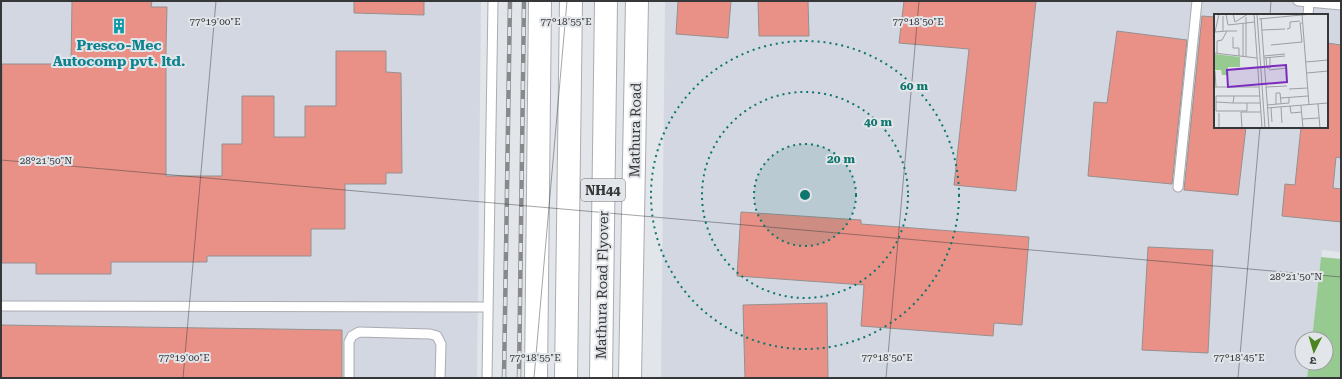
<svg xmlns="http://www.w3.org/2000/svg" width="1342" height="379" viewBox="0 0 1342 379" font-family="'Roboto Serif','Noto Sans Devanagari',serif">
	<style>
		.built { fill: #d2d7e2; fill-rule: evenodd }
		.green { fill: #97ca90 }
		.building { fill: #e99187; stroke: #96908f }
		.lines { fill: none; stroke-linecap: round; stroke-linejoin: round }
		.lane-casing { stroke: #aaacb1; stroke-width: 11 }
		.secondary-casing { stroke: #aaacb1; stroke-width: 24 }
		.highway-casing { stroke: #aaacb1; stroke-width: 24 }
		.lane { stroke: #fff; stroke-width: 9 }
		.secondary { stroke: #fff; stroke-width: 22 }
		.highway { stroke: #fff; stroke-width: 22 }
		.rail-casing { stroke: #87898b; stroke-width: 4.5 }
		.rail { stroke: #e2e5e9; stroke-width: 3; stroke-dasharray: 9; stroke-linecap: butt }
		.ticks { fill: none; stroke: #363738; stroke-width: 1; stroke-opacity: 0.45 }
		.ring { fill: none; stroke: #0f766e; stroke-width: 2; stroke-dasharray: 2 4 }
		.labels { text-anchor: middle; stroke-width: 4; stroke-linejoin: round; paint-order: stroke }
		.shield { fill: #e2e5e9; stroke: #6a6b6d; stroke-width: 1 }
		.shield-label { font-size: 13px; font-weight: bold; fill: #363738 }
		.culture-label { font-size: 14px; font-weight: bold; fill: #0d838f; stroke: #e2e5e9 }
		.street-label { font-size: 14px; fill: #363738; stroke: #e2e5e9 }
		.inset-road { fill: none; stroke: #9d9fa2; stroke-width: 1 }
		.view { fill: #7b2cbf; fill-opacity: 0.15; stroke: #7b2cbf; stroke-width: 2 }
		.inset-edge { fill: none; stroke: #363738; stroke-width: 2 }
		.ticks-label { font-size: 10px; text-anchor: middle; fill: #363738; stroke: #e2e5e9; stroke-width: 4; stroke-linejoin: round; paint-order: stroke }
		.centre { fill: #0f766e; stroke: #e2e5e9; stroke-width: 2 }
		.ring-label { font-size: 12px; text-anchor: middle; font-weight: bold; fill: #0f766e; stroke: #e2e5e9; stroke-width: 4; stroke-linejoin: round; paint-order: stroke }
	</style>
	<rect width="100%" height="100%" fill="#e2e5e9"/>
	<path class="built" d="M1,1H481L477,378H1Z
		M665,1H1341V252L1322,250L1312,339H1302V363H1309L1307,378H661ZM1215,15H1327V127H1215Z"/>
	<path class="green" d="M1321,257L1341,259V378H1307L1309,363H1326V339H1312Z"/>
	<path class="building" d="M72,1H152L151,7H167L166,48V176H222V144H242V96H274V137H305V106H336V51H386V72L401,73L402,173H386V184H345V229H311V256H207V262H111V274H36V263H2V64H71Z
		M354,1H424V15L354,13Z
		M678,1H731L728,38L676,34Z
		M758,1H808L809,36H759Z
		M904,1H1036L1016,191L954,185L969,49L899,43Z
		M1202,16L1215,17V127H1246L1238,195L1184,190Z
		M1117,31L1187,40L1172,184L1088,176L1094,102L1107,103Z
		M1327,43L1341,45V158L1336,157L1333,188L1341,189V222L1282,216L1285,184L1295,185L1301,127H1327Z
		M741,212L861,220V224L1029,237L1022,325L994,323L993,336L861,326L864,285L737,276Z
		M1148,247L1213,250L1208,353L1142,350Z
		M827,303L828,378H745L743,305Z
		M1,325L342,330V378H1Z"/>
	<g class="lines">
		<defs>
			<path id="lane" d="M1298,1L1341,5
				M1308,15L1309,2
				M1178,187L1197,1
				M1,306L488,307
				M349,378V342L352,336L359,332L430,334L437,336L441,344L440,378
				M487,378L493,1"/>
			<path id="secondary" d="M536,378L540,1
				M630,378L637,1"/>
			<path id="highway" d="M566,378L571,1
				M601,378L606,1"/>
		</defs>
		<use href="#lane" class="lane-casing"/>
		<use href="#secondary" class="secondary-casing"/>
		<use href="#highway" class="highway-casing"/>
		<use href="#lane" class="lane"/>
		<use href="#secondary" class="secondary"/>
		<use href="#highway" class="highway"/>
		<defs>
			<path id="rail" d="M504,378L510,1
				M519,378L524,1"/>
		</defs>
		<use href="#rail" class="rail-casing"/>
		<use href="#rail" class="rail"/>
	</g>
	<path class="ticks" d="M1270,15L1271,1M1,160L1341,277M183,378L216,1M534,378L567,1M886,378L919,1M1238,378L1260,127"/>
	<circle cx="805" cy="195" r="51" fill="#0f766e" fill-opacity=".12"/>
	<g class="ring">
		<circle cx="805" cy="195" r="51"/>
		<circle cx="805" cy="195" r="103"/>
		<circle cx="805" cy="195" r="154"/>
	</g>
	<defs>
		<symbol id="building-bare" viewBox="-9 -9 18 18"><path d="M-4-6H4V6H1V3H-1V6H-4ZM-2.5-4.3h1.7v1.8h-1.7ZM.8-4.3h1.7v1.8H.8ZM-2.5-1h1.7V.8h-1.7ZM.8-1h1.7V.8H.8Z" fill="#0f9aa8" stroke="#e2e5e9" stroke-width="2.5" paint-order="stroke"/></symbol>
	</defs>
	<g fill-rule="evenodd">
		<use href="#building-bare" x="108" y="15" width="22" height="22"/>
	</g>
	<g class="labels">
		<rect class="shield" x="581" y="179" width="44" height="22" rx="3"/>
		<g class="shield-label">
			<text x="603" y="195">NH44</text>
		</g>
		<g class="culture-label">
			<text x="119" y="50">Presco-Mec<tspan x="119" dy="16">Autocomp pvt. ltd.</tspan></text>
		</g>
		<g class="street-label">
			<text transform="translate(635 130) rotate(-89)" y="5">Mathura Road</text>
			<text transform="translate(602 285) rotate(-89)" y="5">Mathura Road Flyover</text>
		</g>
	</g>
	<g transform="translate(1214 14)">
		<rect width="114" height="114" fill="#e2e5e9"/>
		<path d="M0,40L26,43V53H14V61H8L7,56H0Z" fill="#97ca90"/>
		<path class="inset-road" d="M5,0L1,18L13,17M12,0L14,11L41,8M19,0L21,8L34,0M40,0L48,114M43,0L51,114M88,0L95,91M32,3V43M47,4L55,114M45,5L98,0M73,15L76,14V8L86,7M48,16L71,15M9,17V2M19,23V34H25V42M57,31L88,28L86,9H88M0,39L43,44M3,39V27L8,26L13,17H23M29,42V10M50,42L71,40M50,44L71,42M52,44L53,54H56V43M92,48L114,46M55,56L73,54M1,57L2,73M93,59L114,57M0,73H45M52,73L73,72M75,75L94,74M20,82L19,89L2,88V82H46M67,84L94,82M2,88V97H33V89M19,89H46M62,90V79H66L67,89M104,90L106,114M53,91L75,89V83M76,92L77,99L88,98M87,92L89,114M67,93L68,109M53,94L114,89M57,94L58,108M5,99V114M88,105L105,104M28,114L27,98H47"/>
		<path class="view" d="M72,51L73,68L14,73L13,56Z"/>
		<rect width="114" height="114" class="inset-edge"/>
	</g>
	<g class="ticks-label">
		<text x="215" y="25">77°19'00"E</text>
		<text x="566" y="25">77°18'55"E</text>
		<text x="918" y="25">77°18'50"E</text>
		<text x="46" y="164">28°21'50"N</text>
		<text x="1296" y="280">28°21'50"N</text>
		<text x="184" y="361">77°19'00"E</text>
		<text x="535" y="361">77°18'55"E</text>
		<text x="887" y="361">77°18'50"E</text>
		<text x="1239" y="361">77°18'45"E</text>
	</g>
	<circle cx="805" cy="195" r="6" class="centre"/>
	<g class="ring-label">
		<text x="914" y="90">60 m</text>
		<text x="878" y="126">40 m</text>
		<text x="841" y="163">20 m</text>
	</g>
	<rect width="1342" height="379" fill="none" stroke="#363738" stroke-width="4"/>
	<g transform="translate(1314 351) rotate(185)"><circle r="19" fill="#e2e5e9" stroke="#9d9fa2"/>
	<path d="M0-3L7 15L0 10L-7 15Z" fill="#4b8420"/>
	<text y="-6" font-size="11" font-weight="bold" text-anchor="middle" fill="#363738">उ</text>
	</g>
</svg>
